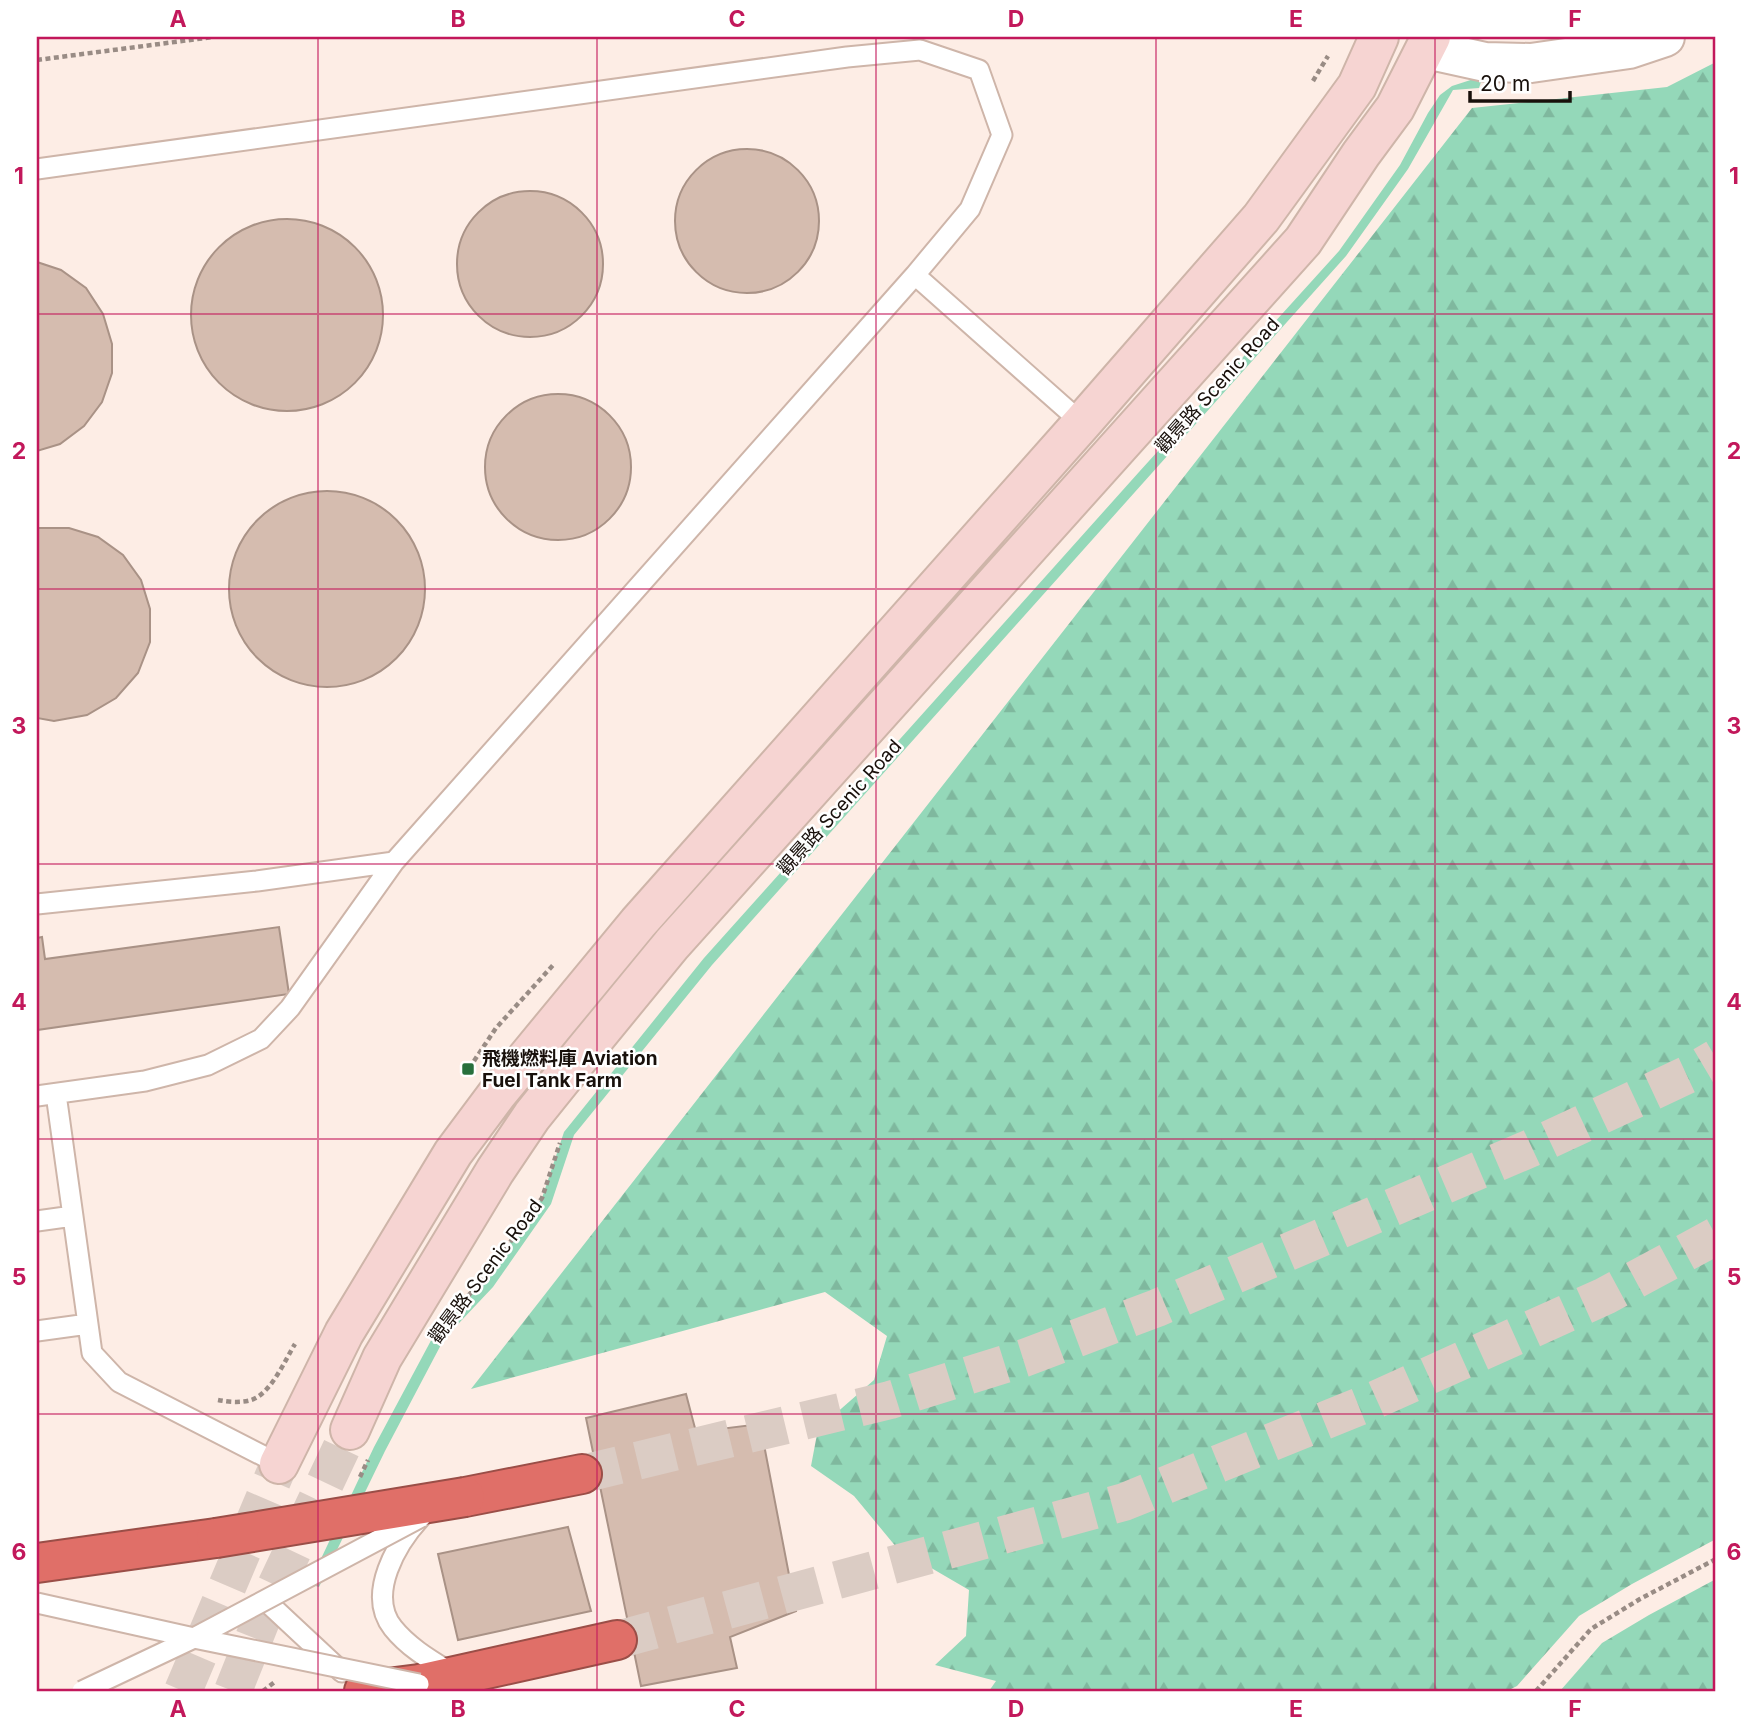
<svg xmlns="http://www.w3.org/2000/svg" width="1753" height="1728" viewBox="0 0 1753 1728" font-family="Inter,'Noto Sans TC',sans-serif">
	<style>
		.green { fill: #94d8b9 }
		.forest { fill: url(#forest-firs) }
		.building { fill: #d5bcaf; stroke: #a99286; stroke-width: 2 }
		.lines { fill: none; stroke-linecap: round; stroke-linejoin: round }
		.secondary-tunnel { stroke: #dbccc4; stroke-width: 38; stroke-dasharray: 38 19; stroke-linecap: butt }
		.motorway-tunnel { stroke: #dbccc4; stroke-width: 38; stroke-dasharray: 38 19; stroke-linecap: butt }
		.service-casing { stroke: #ceb5a9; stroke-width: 23 }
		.minor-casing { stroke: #ceb5a9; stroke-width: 42 }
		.secondary-casing { stroke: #ceb5a9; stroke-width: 42 }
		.motorway-casing { stroke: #9a4e47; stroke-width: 42 }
		.path { stroke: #998c85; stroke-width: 4.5; stroke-dasharray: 5 3.5; stroke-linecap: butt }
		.service { stroke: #fff; stroke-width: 19 }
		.minor { stroke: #fff; stroke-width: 38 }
		.secondary { stroke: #f6d4d2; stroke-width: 38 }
		.motorway { stroke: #e06f68; stroke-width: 38 }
		.service-bridge-casing { stroke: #ceb5a9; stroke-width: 23; stroke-linecap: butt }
		.motorway-bridge-casing { stroke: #9a4e47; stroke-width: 42; stroke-linecap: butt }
		.service-bridge { stroke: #fff; stroke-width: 19 }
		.motorway-bridge { stroke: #e06f68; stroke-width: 38 }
		.grid { fill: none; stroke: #c2185b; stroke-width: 2; stroke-opacity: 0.55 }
		.poi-dot { fill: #27703d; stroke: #fff; stroke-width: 2.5 }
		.labels { text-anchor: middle; stroke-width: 5; stroke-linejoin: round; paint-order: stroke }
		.street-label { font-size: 19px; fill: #18100b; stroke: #fff }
		.poi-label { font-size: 19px; font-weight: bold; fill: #18100b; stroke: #fff; text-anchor: start }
		.neatline { fill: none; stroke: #c2185b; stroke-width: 2.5 }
		.grid-label { font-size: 23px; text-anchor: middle; font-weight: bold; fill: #c2185b }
	</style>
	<defs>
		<pattern id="forest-firs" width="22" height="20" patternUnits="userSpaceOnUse" patternTransform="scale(1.75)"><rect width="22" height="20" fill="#94d8b9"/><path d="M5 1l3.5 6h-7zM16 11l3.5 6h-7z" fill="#7fb89e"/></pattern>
	</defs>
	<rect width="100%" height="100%" fill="#fdede5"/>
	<path class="green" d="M1483,76L1479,88L1453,90L1408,169L1346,256L712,965L574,1135L551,1204L493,1287L444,1339L385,1451L319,1587L309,1584L374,1447L435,1333L485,1277L542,1198L564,1132L704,958L1139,472L1339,251L1400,165L1428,113L1440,95L1452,86Z"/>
	<path class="forest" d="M1716,62V1539L1632,1584L1579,1616L1517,1686L1507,1691H989L996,1681L935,1665L966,1636L969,1590L897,1548L854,1496L811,1466L818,1429L874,1380L887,1336L825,1292L471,1389L1472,108L1667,87Z
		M1716,1579V1691H1560L1602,1643L1649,1615Z"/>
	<path class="building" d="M675 221a72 72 0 1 1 144 0a72 72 0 1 1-144 0Z
		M457 264a73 73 0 1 1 146 0a73 73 0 1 1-146 0Z
		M191 315a96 96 0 1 1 192 0a96 96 0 1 1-192 0Z
		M37,262L61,270L86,288L103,314L112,344V373L102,402L84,426L60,444L37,451Z
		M485 467a73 73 0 1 1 146 0a73 73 0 1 1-146 0Z
		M229 589a98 98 0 1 1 196 0a98 98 0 1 1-196 0Z
		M37,528H69L98,537L123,555L141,580L150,609V642L138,673L116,698L87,715L54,721L37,718Z
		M279,927L289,994L37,1030V938L42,937L45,959Z
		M686,1394L696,1432L760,1424L796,1611L730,1637L737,1668L641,1686L586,1418Z
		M568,1527L591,1611L458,1640L438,1554Z"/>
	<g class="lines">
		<path class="secondary-tunnel" d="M183,1691L279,1464
			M233,1691L268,1603L350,1430"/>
		<path class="motorway-tunnel" d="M582,1474L890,1400L1024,1358L1157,1308L1531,1148L1689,1074L1716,1058
			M617,1640L1124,1502L1368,1403L1605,1296L1716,1236"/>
		<defs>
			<path id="service" d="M37,169L847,57L920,50L979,70L1002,135L970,209L915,275L394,862L290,1008L261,1039L208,1065L145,1081L37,1096
				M915,275L1082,423
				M37,904L257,881L394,862
				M56,1094L92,1353L119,1382L279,1464
				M37,1221L73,1216
				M37,1331L88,1324
				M421,1517C397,1543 366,1594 393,1628C409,1648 432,1661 453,1674
				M268,1603L342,1672"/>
			<path id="minor" d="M1426,49L1485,62L1531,63L1629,49L1665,37"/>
			<path id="secondary" d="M350,1430L382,1358L495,1171L532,1116L585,1050L672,944L1303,241L1361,154L1395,108L1431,37
				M279,1464L344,1333L453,1153L497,1094L638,923L1082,423L1261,218L1357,86L1379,37"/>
			<path id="motorway" d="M465,1497L582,1474
				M37,1563L216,1538
				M364,1691L419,1684L617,1640"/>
		</defs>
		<use href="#service" class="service-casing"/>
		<use href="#minor" class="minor-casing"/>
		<use href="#secondary" class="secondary-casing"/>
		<use href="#motorway" class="motorway-casing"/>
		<path class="path" d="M37,60L213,37
			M1313,81L1328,56
			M474,1061L496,1028L555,963
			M457,1308L485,1277L542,1198L560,1143
			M218,1400C228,1402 241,1403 251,1400C271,1394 285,1360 295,1344
			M360,1477L368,1460
			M263,1691L276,1681
			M1536,1691L1591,1629L1640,1599L1716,1559"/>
		<use href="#service" class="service"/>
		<use href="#minor" class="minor"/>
		<use href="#secondary" class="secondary"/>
		<use href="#motorway" class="motorway"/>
		<defs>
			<path id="service-bridge" d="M37,1603L194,1638L419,1684
				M82,1691L194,1638L421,1517"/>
			<path id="motorway-bridge" d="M216,1538L465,1497"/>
		</defs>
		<use href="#service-bridge" class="service-bridge-casing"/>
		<use href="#motorway-bridge" class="motorway-bridge-casing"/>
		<use href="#service-bridge" class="service-bridge"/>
		<use href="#motorway-bridge" class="motorway-bridge"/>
	</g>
	<path class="grid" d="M318,37V1691M597,37V1691M876,37V1691M1156,37V1691M1435,37V1691M37,314H1716M37,589H1716M37,864H1716M37,1139H1716M37,1414H1716"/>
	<rect class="poi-dot" x="461" y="1062" width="14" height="14" rx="3.5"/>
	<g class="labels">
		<g class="street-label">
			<text transform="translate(1217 385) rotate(-48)" y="7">觀景路 Scenic Road</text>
			<text transform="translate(839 807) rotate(-48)" y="7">觀景路 Scenic Road</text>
			<text transform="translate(485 1271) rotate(-53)" y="7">觀景路 Scenic Road</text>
		</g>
		<g class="poi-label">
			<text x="482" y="1065">飛機燃料庫 Aviation<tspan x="482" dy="22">Fuel Tank Farm</tspan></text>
		</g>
	</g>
	<rect width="1753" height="1728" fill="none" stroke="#ffffff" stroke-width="77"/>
	<path d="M1470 91v10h100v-10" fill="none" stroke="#18100b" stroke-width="3.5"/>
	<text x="1480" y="91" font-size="21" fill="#18100b" stroke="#ffffff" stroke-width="5" paint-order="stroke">20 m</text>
	<rect x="38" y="38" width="1676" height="1652" class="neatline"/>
	<g class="grid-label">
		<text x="178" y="27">A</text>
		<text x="458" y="27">B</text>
		<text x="737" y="27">C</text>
		<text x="1016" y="27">D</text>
		<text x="1296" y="27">E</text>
		<text x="1575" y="27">F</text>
		<text x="19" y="184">1</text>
		<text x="1734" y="184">1</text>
		<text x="19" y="459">2</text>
		<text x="1734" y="459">2</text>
		<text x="19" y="734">3</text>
		<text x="1734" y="734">3</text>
		<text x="19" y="1010">4</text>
		<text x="1734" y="1010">4</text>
		<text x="19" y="1285">5</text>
		<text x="1734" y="1285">5</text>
		<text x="19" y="1560">6</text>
		<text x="1734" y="1560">6</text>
		<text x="178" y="1717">A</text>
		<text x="458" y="1717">B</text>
		<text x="737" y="1717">C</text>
		<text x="1016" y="1717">D</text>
		<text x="1296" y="1717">E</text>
		<text x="1575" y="1717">F</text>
	</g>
</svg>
